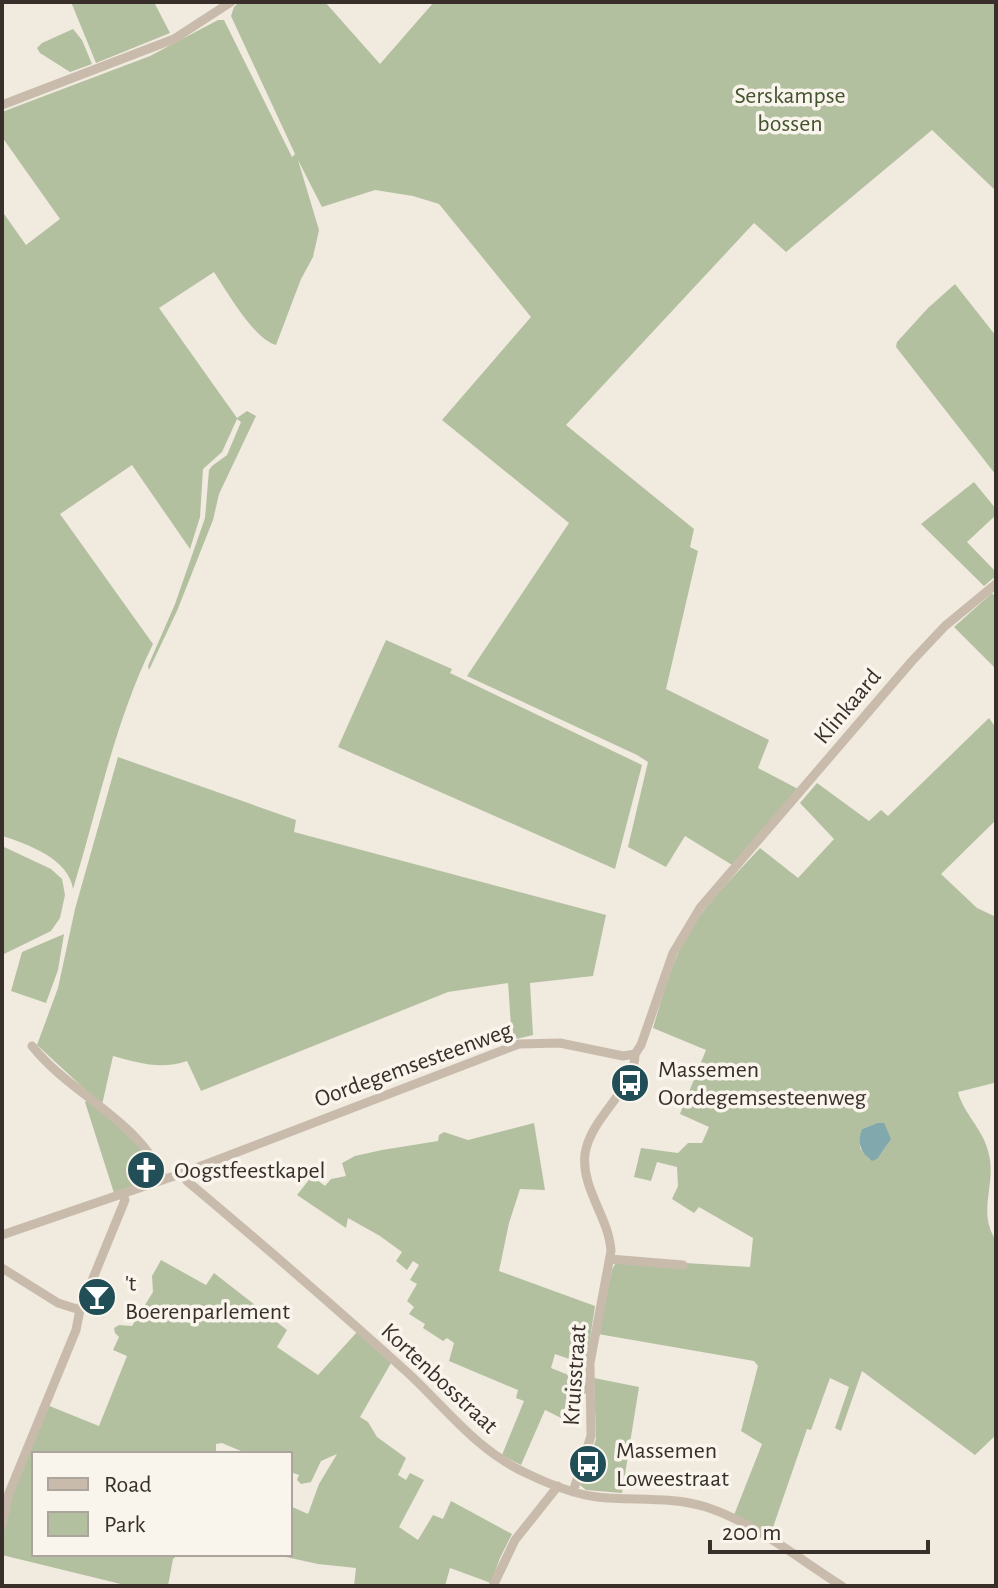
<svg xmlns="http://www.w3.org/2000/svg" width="998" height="1588" viewBox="0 0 998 1588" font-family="'Alegreya Sans',sans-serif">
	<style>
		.green { fill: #b3c0a0; fill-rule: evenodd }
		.water { fill: #80a8ad }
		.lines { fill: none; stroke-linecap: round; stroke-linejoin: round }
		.minor { stroke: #c9bbac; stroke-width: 9 }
		.labels { text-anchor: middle; stroke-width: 7; stroke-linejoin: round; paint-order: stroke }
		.park-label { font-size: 24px; fill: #445430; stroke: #f9f4ec }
		.street-label { font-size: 24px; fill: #382f2a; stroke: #f9f4ec }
		.poi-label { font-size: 24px; fill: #382f2a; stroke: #f9f4ec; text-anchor: start }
	</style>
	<rect width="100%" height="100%" fill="#f1eadf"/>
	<path class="green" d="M71,2H154L170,33L96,63Z
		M239,2H325L380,64L434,2H996V191L932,130L786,252L754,223L566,425L694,529L690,547L698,551L666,689L769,740L758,768L798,789L732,865L685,836L666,867L628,847L648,762L637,755L467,676L569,523L442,420L531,317L439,204L413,196L375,190L322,207L298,160L319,230L313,257L301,279L276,345C253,338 228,293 214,272L159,308L237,418L247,411L256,416L219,494L213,520L177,611L149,670L148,666L175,604L205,518L209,470L212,466L227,455L241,422L237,419L222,452L203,469L200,517L190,549L132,465L60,514L153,644C115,721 98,807 73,889C69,859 28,844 2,836V211L26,245L60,219L2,137V112L150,56L218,20H224L292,157L295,154L231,16L234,7Z
		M73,29L82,40L92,64L70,72L40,53L37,48L42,43Z
		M955,284L996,336V475L896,347L897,342L928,308Z
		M974,482L996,509V515L967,542L996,572V576L984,586L921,524Z
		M992,593L996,597V669L954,627Z
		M386,640L452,669L450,673L642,765L615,869L338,747Z
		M989,718L996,728V820L941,874L977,908L996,917V1070L994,1083L958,1092C964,1116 986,1130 990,1160C994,1188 978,1215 996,1240V1435L975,1455L862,1371L841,1431L835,1428L849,1387L830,1378L811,1430L807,1429L770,1536L734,1515L762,1444L741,1431L758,1366L754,1361L598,1334L612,1270L616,1262L687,1268L686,1263L750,1267L753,1238L699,1207L694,1213L672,1199L678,1186L677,1167L657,1162L651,1181L634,1177L641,1148L678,1153L688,1143H702L709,1127L680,1114L706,1050L653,1028C663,995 672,959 691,929C710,899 736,874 760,848L798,878L834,839L800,803L817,783L869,821L881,810L888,816ZM877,1123L888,1143L881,1153L869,1159L860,1148L862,1129Z
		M118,757L296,820L294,832L606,915L593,976L530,983L533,1035L512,1040L508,983L448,992L201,1091L187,1061C161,1070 139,1063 113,1056L102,1105L37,1045L58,988L75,909Z
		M2,846L51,869L62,879L65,895L60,918L51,931L2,955Z
		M64,934L58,970L46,1003L11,991L22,952Z
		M90,1099L144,1151L159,1175L157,1177L114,1193L85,1102Z
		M534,1123L545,1190L520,1189L509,1223L499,1271L595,1306L586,1365L555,1354L551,1368L586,1382V1394L572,1389L561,1418L545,1410L521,1465L502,1455L524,1401L516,1398L518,1390L449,1361L454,1343L447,1338L443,1341L423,1328L425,1324L409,1314L414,1307L407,1301L417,1284L410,1280L419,1265L413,1261L407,1270L396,1261L402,1252L380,1236L348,1218L346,1228L297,1195L312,1176L325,1186L331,1179L346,1176L342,1163L355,1156L382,1150L438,1141L439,1135L444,1132L468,1140Z
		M161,1260L206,1285L214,1273L287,1330L277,1347L318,1375L357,1332L391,1363L360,1417L368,1422L377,1437L406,1458L398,1475L406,1480L410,1473L424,1480L399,1527L418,1540L433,1515L443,1519L451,1501L512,1534L500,1558L491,1583L450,1568L445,1586H354L356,1568L318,1564L272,1554H290V1506L308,1514L319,1484L337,1454L321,1461L311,1482L301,1484L297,1480L299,1475L290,1472V1454H248L222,1443L216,1444V1454H34V1554H179L173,1559L168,1586H129L2,1555C2,1502 28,1453 47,1405L99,1426L127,1356L113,1350L119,1337L115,1333L114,1328L119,1325L132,1326L153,1292L152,1276Z
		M594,1378L639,1387L622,1493L586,1490L580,1485L596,1439Z"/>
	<path class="water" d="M877,1123H884L891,1139L877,1159L872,1161C860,1152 857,1143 862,1129Z"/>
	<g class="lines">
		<path class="minor" d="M2,105L174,39L231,2
			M32,1046C71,1095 139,1120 164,1179
			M183,1173L187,1181C262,1244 335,1307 408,1373C447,1409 477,1451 528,1474C549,1484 573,1494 597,1497C633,1501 670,1496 706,1507C755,1523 799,1559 842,1586
			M2,1235L183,1173L519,1044L560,1043L623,1056L635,1054L641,1045L673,953L700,908L912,661L945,626L996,584
			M610,1259L683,1265
			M2,1268L58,1303L80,1310
			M573,1492L591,1436L590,1363L611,1251C609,1217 581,1189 585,1154C590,1117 635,1090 635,1054
			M2,1525L9,1493L76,1330L80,1310L125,1200L123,1193
			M493,1586L515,1540L558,1486"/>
	</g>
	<defs>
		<symbol id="bus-disc" viewBox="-11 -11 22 22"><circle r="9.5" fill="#224f57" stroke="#f9f4ec"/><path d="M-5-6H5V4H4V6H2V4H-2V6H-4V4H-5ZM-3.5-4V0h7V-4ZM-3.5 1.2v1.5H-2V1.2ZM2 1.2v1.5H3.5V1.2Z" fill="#fff"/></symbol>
		<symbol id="church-disc" viewBox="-11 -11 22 22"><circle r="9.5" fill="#224f57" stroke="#f9f4ec"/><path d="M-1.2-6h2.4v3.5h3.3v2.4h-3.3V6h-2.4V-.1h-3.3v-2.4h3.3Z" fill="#fff"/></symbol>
		<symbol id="bar-disc" viewBox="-11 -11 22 22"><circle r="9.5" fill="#224f57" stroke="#f9f4ec"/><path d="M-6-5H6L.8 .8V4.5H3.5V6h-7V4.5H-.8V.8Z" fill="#fff"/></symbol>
	</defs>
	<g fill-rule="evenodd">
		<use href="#bus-disc" x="608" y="1061" width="44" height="44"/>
		<use href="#church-disc" x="124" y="1148" width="44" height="44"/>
		<use href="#bar-disc" x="75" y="1275" width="44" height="44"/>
		<use href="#bus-disc" x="566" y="1442" width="44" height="44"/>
	</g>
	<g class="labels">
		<g class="park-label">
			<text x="790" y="103">Serskampse<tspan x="790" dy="28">bossen</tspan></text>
		</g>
		<g class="street-label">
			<text transform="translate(847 706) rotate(-50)" y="8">Klinkaard</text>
			<text transform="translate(413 1064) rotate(-20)" y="8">Oordegemsesteenweg</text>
			<text transform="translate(574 1375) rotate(-86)" y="8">Kruisstraat</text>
			<text transform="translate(440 1378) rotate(43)" y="8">Kortenbosstraat</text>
		</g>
		<g class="poi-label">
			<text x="658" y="1077">Massemen<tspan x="658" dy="28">Oordegemsesteenweg</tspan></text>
			<text x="174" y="1178">Oogstfeestkapel</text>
			<text x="125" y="1291">'t<tspan x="125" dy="28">Boerenparlement</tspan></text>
			<text x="616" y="1458">Massemen<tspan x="616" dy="28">Loweestraat</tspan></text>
		</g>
	</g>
	<rect width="998" height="1588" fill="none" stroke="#382f2a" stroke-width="8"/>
	<rect x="32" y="1452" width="260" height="104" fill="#f9f4ec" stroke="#aca59e" stroke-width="2"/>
	<rect x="48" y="1478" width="40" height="12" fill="#c9bbac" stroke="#aca59e" stroke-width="2"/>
	<text x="104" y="1492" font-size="24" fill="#382f2a">Road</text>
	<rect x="48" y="1512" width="40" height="24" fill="#b3c0a0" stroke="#aca59e" stroke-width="2"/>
	<text x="104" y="1532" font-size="24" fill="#382f2a">Park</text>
	<path d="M710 1540v12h218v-12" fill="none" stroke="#382f2a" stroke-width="4"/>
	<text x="722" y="1540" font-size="24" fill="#382f2a" stroke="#f9f4ec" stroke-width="6" paint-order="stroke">200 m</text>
</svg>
